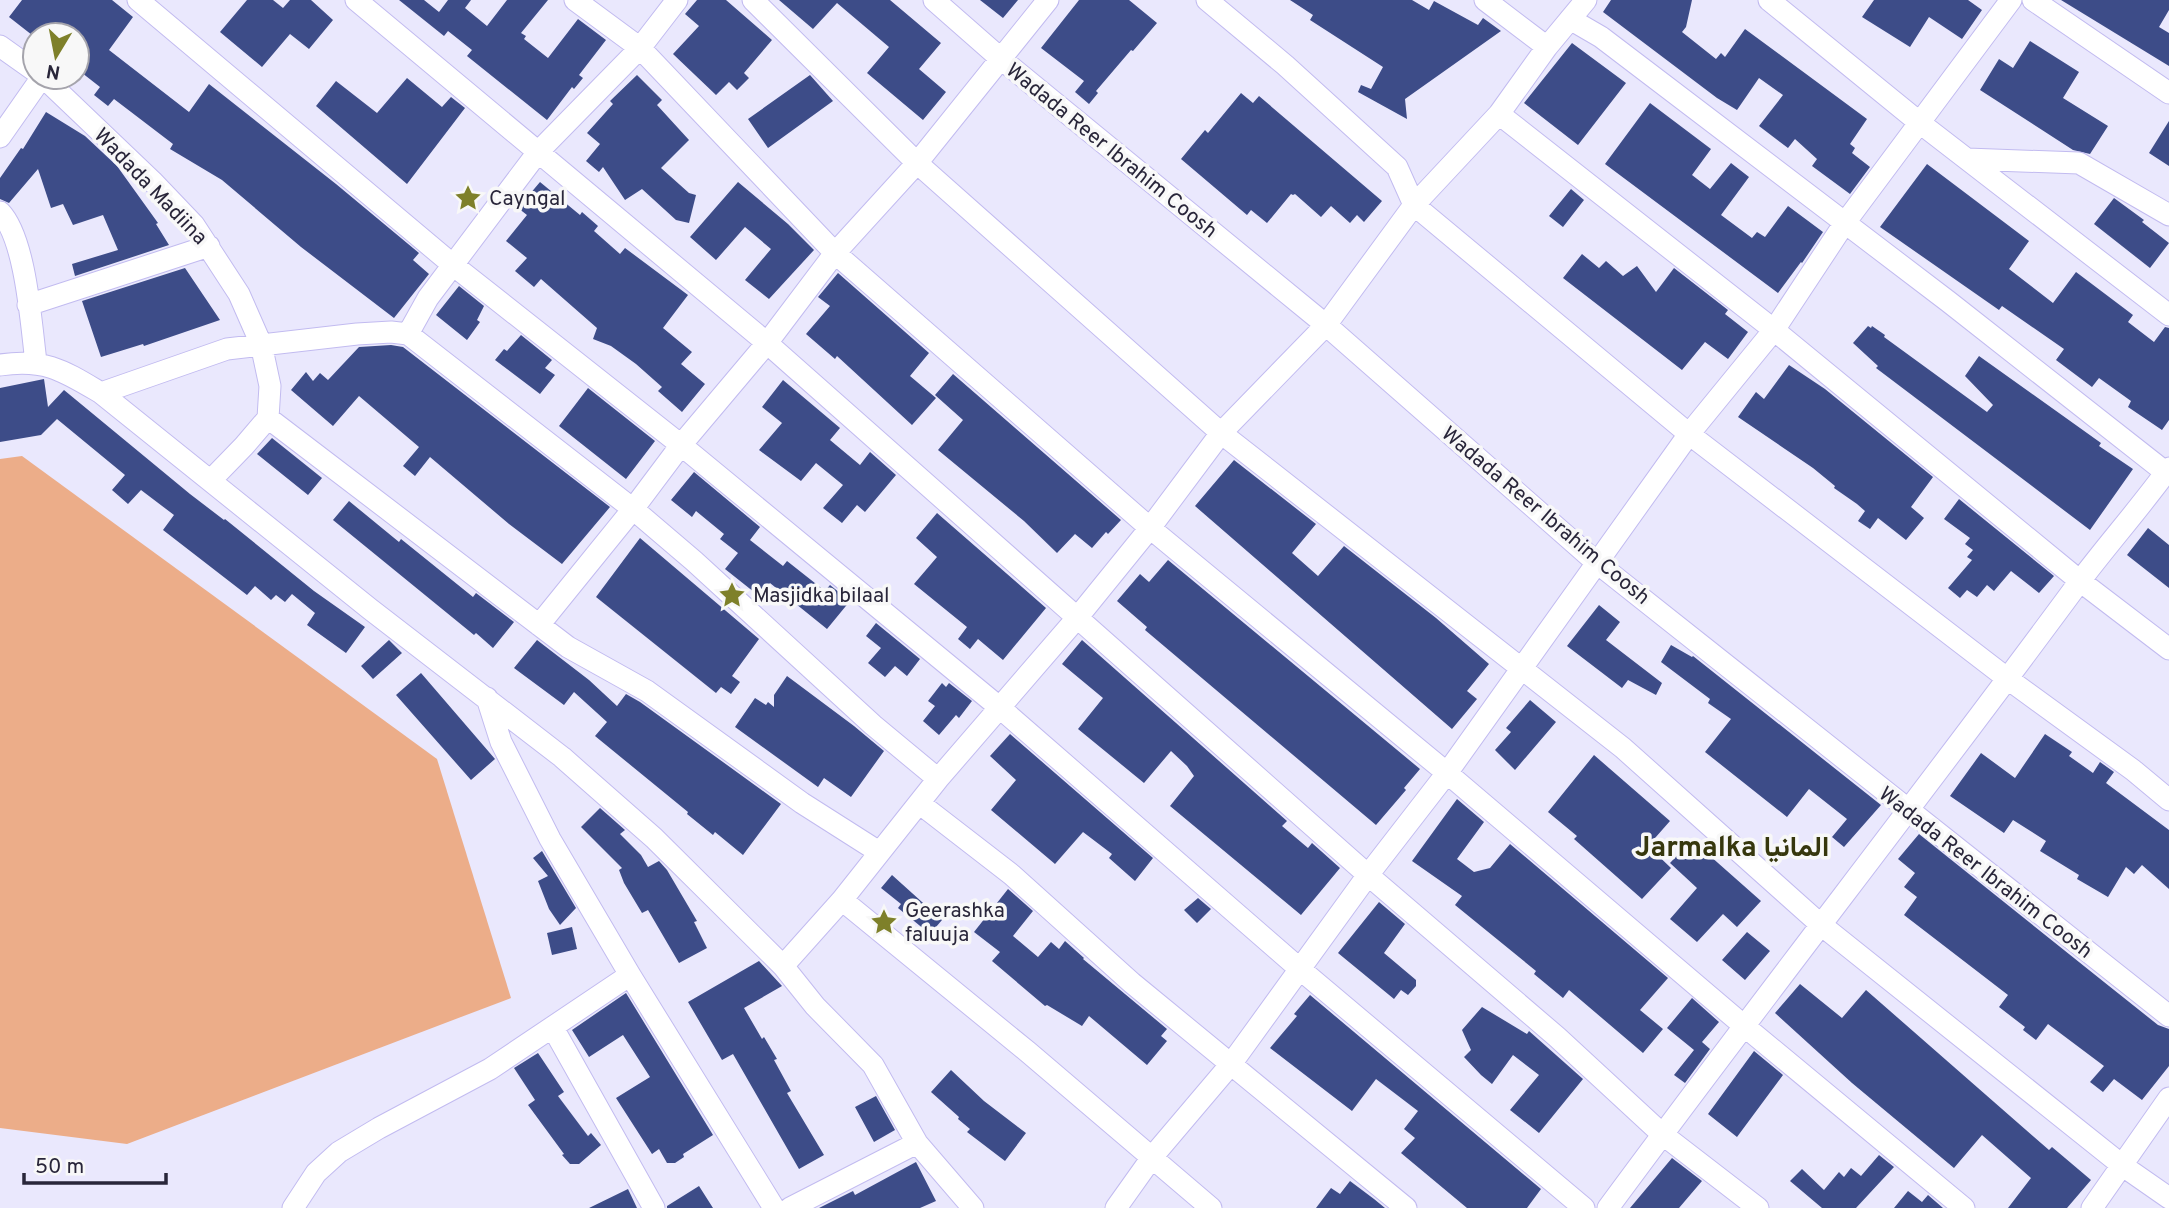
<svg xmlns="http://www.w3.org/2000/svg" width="2169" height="1208" viewBox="0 0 2169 1208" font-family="Overpass,Vazirmatn,sans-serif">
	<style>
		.green { fill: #ecad89 }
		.building { fill: #3d4c88 }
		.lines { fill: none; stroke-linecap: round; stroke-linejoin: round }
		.street-casing { stroke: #c2bbf0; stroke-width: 23 }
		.street { stroke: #fff; stroke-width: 21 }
		.labels { text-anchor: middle; stroke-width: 7; stroke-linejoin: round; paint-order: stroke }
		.street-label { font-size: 21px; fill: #29263a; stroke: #f8f8f8 }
		.poi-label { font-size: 21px; fill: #29263a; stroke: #f8f8f8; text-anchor: start }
		.district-label { font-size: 28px; font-weight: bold; fill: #36370d; stroke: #f8f8f8 }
	</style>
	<rect width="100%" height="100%" fill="#eae8fd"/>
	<path class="green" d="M22,456L437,759L511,998L127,1144L0,1128V459Z"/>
	<path class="building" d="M22,0H112L133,17L109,50L189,112L209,84L336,184L419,253L413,260L429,274L394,318L301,247L222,180L170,149L173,144L114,99L108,106L94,95L100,87L77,69V35H32L9,17Z
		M247,0H273L283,8L290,0H311L333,20L309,49L290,34L262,67L220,32Z
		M399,0H424L439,12L448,0H471L465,8L487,26L507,0H548L521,33L526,36L524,39L548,58L578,19L606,40L579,75L583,78L574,89L572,87L547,120L467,56L472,50L448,31L444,36Z
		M697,0H726L772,40L744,73L749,78L737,90L729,82L716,95L673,54L699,26L685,14Z
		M779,0H890L941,43L919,69L946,92L923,120L867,73L889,47L837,3L813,29Z
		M980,0H1018L1003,18Z
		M1079,0H1129L1157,23L1133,51L1131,50L1096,91L1098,93L1089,104L1075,92L1084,81L1041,48Z
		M1290,0H1412L1429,10L1434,1L1478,25L1483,18L1501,31L1405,99L1407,119L1358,92L1361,85L1371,89L1383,67L1310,20L1313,15Z
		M1611,0H1692L1686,27L1682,32L1716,59L1721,53L1725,57L1745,29L1867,119L1850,144L1855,148L1852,153L1870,167L1850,194L1812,166L1817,159L1795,139L1788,148L1759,126L1783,95L1759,78L1737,110L1717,98L1603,12Z
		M1874,0H1968L1982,10L1962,39L1929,17L1910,47L1862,17Z
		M2061,0H2169V10L2159,27L2169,33V66Z
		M2030,41L2079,72L2063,98L2108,126L2090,154L2073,150L1980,90L1999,59L2013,68Z
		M1572,43L1626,83L1578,145L1524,103Z
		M637,75L662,100L657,105L689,140L661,168L689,193L696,195L689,223L676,220L642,189L625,200L603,167L599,172L586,161L600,144L587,133L613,104L610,101Z
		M810,75L833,101L768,148L748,119Z
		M407,78L442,107L451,97L465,108L407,184L316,106L336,81L377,113Z
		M1241,93L1253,103L1259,96L1382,201L1364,222L1357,215L1350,223L1331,206L1321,217L1295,194L1293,195L1291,194L1267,223L1251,210L1247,215L1181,159L1205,130L1208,133Z
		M1650,103L1711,149L1692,175L1710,189L1731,163L1749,177L1721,215L1752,238L1757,232L1765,237L1788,206L1823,232L1802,263L1801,262L1778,293L1605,164Z
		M46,112L85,136L117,166L158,223L156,224L169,245L75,276L72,264L118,250L103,215L73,225L63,204L51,208L38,169L9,203L0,199V178L21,148L23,149Z
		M2169,121V166L2149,153Z
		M1927,164L2029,241L2009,269L2053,303L2076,272L2133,315L2128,322L2154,342L2165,327L2169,328V420L2162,430L2128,407L2131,401L2099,378L2092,387L2056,360L2064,349L2002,306L1999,310L1880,227Z
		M540,182L580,215L582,212L598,226L594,231L620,254L625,248L688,295L663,328L692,352L681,364L705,384L682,412L658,391L662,387L636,364L611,346L593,339L597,328L541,279L534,287L515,271L527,258L506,241L527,215L518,208Z
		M738,182L788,224L814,250L769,299L745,280L771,249L745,227L716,260L690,237Z
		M1571,189L1584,200L1563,227L1549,216Z
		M2114,198L2144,220L2142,222L2169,243L2150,268L2094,224Z
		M1582,254L1599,268L1606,261L1623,276L1637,266L1656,292L1674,268L1728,310L1725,314L1748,332L1728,359L1705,342L1682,370L1563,278Z
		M185,268L220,320L144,346L143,344L101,357L82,301Z
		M838,273L929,353L910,376L936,398L912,425L837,356L835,359L806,334L830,306L818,297Z
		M459,286L484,306L477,320L480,322L467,340L436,315Z
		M1868,326L1871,328L1872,326L1885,335L1884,337L1987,412L1993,405L1965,376L1979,356L2101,443L2099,446L2133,469L2090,530L1876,368L1878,366L1853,343Z
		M521,335L552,360L545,368L555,375L540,394L495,360L504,349L507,351Z
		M391,345L403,347L610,507L562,564L509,524L430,457L415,476L403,466L419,447L359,396L333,426L291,390L306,372L313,381L320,373L328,380L359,347Z
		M1789,365L1825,389L1933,477L1911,507L1924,518L1906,540L1878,518L1870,529L1858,521L1865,511L1857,504L1834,488L1835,486L1813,468L1738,417L1756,392L1764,399Z
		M953,374L1121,520L1108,534L1106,532L1092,548L1075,534L1057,553L1024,521L938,450L963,420L935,395Z
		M44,379L48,407L64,390L190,494L224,520L225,519L314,591L365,627L346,653L307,625L315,613L292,594L285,602L276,595L271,600L255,586L247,595L163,530L174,515L141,490L128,504L112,490L125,475L57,419L41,435L0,442V388Z
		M783,380L840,428L830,440L860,465L870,452L896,475L865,512L857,505L842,523L823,508L843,485L816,463L801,481L759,450L782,423L762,407Z
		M588,388L655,441L626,479L559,426Z
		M272,438L322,478L308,495L257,454Z
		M1234,460L1316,524L1292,553L1318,576L1344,546L1436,618L1489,664L1467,691L1477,699L1452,729L1195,506Z
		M694,472L760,527L750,540L783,566L787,561L825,591L830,585L850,601L827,629L770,583L759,596L725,569L738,553L720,539L724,534L696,511L692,517L671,500Z
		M1959,499L2054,576L2039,593L2011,571L1994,591L1987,585L1977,597L1967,590L1960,598L1948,588L1972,560L1967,557L1973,550L1965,544L1970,538L1944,519Z
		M349,501L399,542L401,539L473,597L476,593L514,622L493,648L476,633L474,635L333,520Z
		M937,513L1046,608L1003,660L978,639L970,649L958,639L967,627L914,584L937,557L916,538Z
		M2148,528L2169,545V588L2127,555Z
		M640,538L759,639L732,676L740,682L731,694L721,687L716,693L596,597Z
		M1168,560L1420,769L1404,788L1406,790L1376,825L1145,630L1147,627L1117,601L1140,574L1149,582Z
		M1599,605L1620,622L1606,640L1662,683L1656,695L1628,680L1622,688L1567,646Z
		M876,623L920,659L907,676L895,666L885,677L868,663L881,648L866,636Z
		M389,640L402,653L373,679L361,666Z
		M537,640L589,680L617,706L626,694L640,702L781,804L743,855L715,832L713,835L687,814L688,812L595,736L607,722L574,692L564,705L514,668Z
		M1082,640L1287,821L1282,826L1308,848L1312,843L1340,868L1301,915L1170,806L1194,776L1187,766L1171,751L1144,783L1078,729L1103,698L1062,664Z
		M1671,645L1692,657L1693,656L1881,805L1844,847L1832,837L1847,819L1809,789L1787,817L1705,752L1731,719L1708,703L1710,699L1661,662Z
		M421,673L495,759L471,780L396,695Z
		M787,676L854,726L884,751L851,797L824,778L818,787L735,727L755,698L766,705L768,702L774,707V695Z
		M942,683L946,687L949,683L972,701L959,718L956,715L939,735L923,721L935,706L928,701Z
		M1530,700L1556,722L1515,770L1495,750L1511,732L1506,728Z
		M1010,734L1153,858L1135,881L1109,858L1112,854L1083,832L1055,864L991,810L1016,780L990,756Z
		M2045,734L2072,752L2069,756L2093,773L2100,762L2114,772L2106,783L2169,830V889L2142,865L2134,874L2126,867L2108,897L2077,879L2079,875L2040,851L2046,841L2013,820L2004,833L1950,796L1981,753L2015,778Z
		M1594,755L1670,821L1648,846L1671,868L1642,899L1574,839L1577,836L1548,812Z
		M1457,799L1484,822L1457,859L1474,872L1490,868L1510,844L1668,978L1640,1010L1663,1029L1643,1053L1569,990L1563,998L1534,974L1536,971L1455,905L1462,896L1412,861Z
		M600,808L625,830L620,834L641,855L648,867L659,861L667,870L697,921L694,922L707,948L679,963L648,910L642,913L624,883L619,870L622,868L581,827Z
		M1919,834L2109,986L2158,1025L2169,1029V1066L2142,1100L2114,1079L2103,1092L2090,1082L2104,1066L2048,1024L2036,1040L2023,1030L2025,1027L1999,1007L2008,995L1904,915L1917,897L1904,887L1915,873L1898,859Z
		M1692,840L1761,901L1737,927L1723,914L1697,942L1670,919L1697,888L1670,863Z
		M542,851L576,908L560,925L549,909L538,881L548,876L533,858Z
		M892,875L942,920L930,934L898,908L901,904L881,888Z
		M1008,889L1033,911L1013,936L1038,957L1051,942L1059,949L1065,941L1084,958L1083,959L1167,1029L1161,1036L1167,1041L1147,1065L1089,1016L1082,1026L1047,1005L1045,1006L992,961L1000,952L974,932Z
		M1198,898L1211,909L1197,923L1184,910Z
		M1379,902L1405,924L1384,953L1416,980V986L1408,995L1401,990L1394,999L1338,953Z
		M572,927L577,949L552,955L547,933Z
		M1747,932L1770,951L1745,980L1722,960Z
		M759,961L782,986L744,1008L762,1039L764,1037L777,1059L774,1060L791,1091L787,1093L824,1155L799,1169L733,1054L722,1060L688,1002Z
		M1800,984L1842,1018L1866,990L2049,1150L2052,1147L2091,1180L2067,1208H2008L2031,1178L1982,1135L1954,1168L1852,1083L1775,1013Z
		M626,993L713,1135L683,1154L684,1157L675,1163H667L659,1149L652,1154L616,1098L650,1077L623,1035L589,1057L572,1030Z
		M1310,995L1541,1189L1527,1208H1467L1401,1153L1415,1138L1404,1129L1418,1111L1376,1079L1352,1111L1270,1048L1297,1016L1294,1014Z
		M1692,998L1719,1022L1702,1042L1710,1049L1685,1083L1674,1075L1694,1050L1667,1028Z
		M1482,1007L1527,1034L1529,1031L1583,1079L1539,1133L1510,1110L1539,1075L1513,1055L1492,1084L1481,1075L1464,1057L1471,1050L1462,1030Z
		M1754,1051L1783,1075L1737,1137L1708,1114Z
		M538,1053L564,1092L558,1096L588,1136L591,1133L601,1145L579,1164H570L562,1155L564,1154L528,1105L535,1100L514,1068Z
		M951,1070L984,1101L1026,1133L1005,1161L967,1132L970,1129L958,1119L959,1117L931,1092Z
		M876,1096L895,1130L874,1142L855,1107Z
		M1879,1155L1894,1167L1856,1208H1822L1790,1181L1802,1169L1824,1190L1839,1172L1844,1177L1851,1168L1861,1176Z
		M1672,1158L1702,1181L1679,1208H1630Z
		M916,1162L936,1201L920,1208H819L853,1191L855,1195Z
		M1350,1181L1374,1199L1385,1208H1316L1331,1188L1340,1194Z
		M699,1186L713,1208H667V1206Z
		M628,1189L637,1208H589Z
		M1908,1191L1922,1202L1928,1195L1943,1208H1894Z"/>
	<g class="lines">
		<defs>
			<path id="street" d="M138,0L453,265L681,445L999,707L1301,970L1584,1208
				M356,0L767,343L1368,875L1557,1037L1662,1134L1758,1208
				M575,0L640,48L835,253L1150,528L1447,773L1743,1025L1964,1208
				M753,0L917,163L1221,433L1623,748L1820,924L2123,1166L2169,1198
				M934,0L1000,58L1326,325L1596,562L2169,1016
				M1207,0L1285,65L1397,167L1414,205L1689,434L2008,679L2133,770L2169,800
				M1485,0L1547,47
				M1769,0L1920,123L2169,315
				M2033,0L2169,93
				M1570,19L1601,37L1949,302L2169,475
				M0,46L35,71
				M43,77L152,181L194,225L239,294L261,344L270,386L268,418L244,446L211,480
				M1499,114L1774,330L2080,581L2169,649
				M0,137L42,77
				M1967,159L2079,163L2169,215
				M0,212C26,239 31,324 36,362
				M28,305L209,246
				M408,334L428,298L538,152L640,48L677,0
				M0,365C45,358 64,371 101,393L370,609L562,757L654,838L783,966L815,1006L873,1065L917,1143L973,1208
				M101,393L227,349L357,334L391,332L408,334L633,509L694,561L873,725L938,779
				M268,418L568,647L647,691L802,803L879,852
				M539,625L633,509L681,445L767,343L835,253L917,163L1048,0
				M487,698L501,742L550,839L630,975L774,1208
				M919,803L1012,875L1132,983L1406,1208
				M842,900L1028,1052L1211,1208
				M783,966L842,900L938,779L1077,618L1150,528L1221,433L1326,325L1414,205L1499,114L1547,47L1586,0
				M553,1028L654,1208
				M293,1208L316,1173L339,1152L379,1128L490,1069L630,975
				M790,1208L917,1143
				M1116,1208L1153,1156L1231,1064L1368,875L1447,773L1689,434L1774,330L1844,224L2011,0
				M1608,1208C1762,999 1923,794 2077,585C2107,545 2140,508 2169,468
				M2092,1208L2169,1098"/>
		</defs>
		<use href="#street" class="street-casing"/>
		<use href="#street" class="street"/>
	</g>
	<defs>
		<symbol id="sight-bare" viewBox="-9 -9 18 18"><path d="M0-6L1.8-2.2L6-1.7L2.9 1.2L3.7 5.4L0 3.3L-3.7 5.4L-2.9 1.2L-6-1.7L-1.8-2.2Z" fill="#7e802a" stroke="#f8f8f8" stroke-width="2.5" paint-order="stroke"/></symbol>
	</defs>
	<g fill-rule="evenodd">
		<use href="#sight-bare" x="449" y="179" width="38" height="38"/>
		<use href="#sight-bare" x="713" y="576" width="38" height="38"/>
		<use href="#sight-bare" x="865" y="903" width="38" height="38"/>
	</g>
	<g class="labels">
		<g class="street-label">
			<text transform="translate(1112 150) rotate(39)" y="7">Wadada Reer Ibrahim Coosh</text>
			<text transform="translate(151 186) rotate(46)" y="7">Wadada Madiina</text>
			<text transform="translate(1546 515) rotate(40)" y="7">Wadada Reer Ibrahim Coosh</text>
			<text transform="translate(1986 872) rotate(38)" y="7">Wadada Reer Ibrahim Coosh</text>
		</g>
		<g class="poi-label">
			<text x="489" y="205">Cayngal</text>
			<text x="753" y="602">Masjidka bilaal</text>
			<text x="905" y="917">Geerashka<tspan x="905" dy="24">faluuja</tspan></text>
		</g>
		<g class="district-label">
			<text x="1732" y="856">Jarmalka المانيا</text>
		</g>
	</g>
	<g transform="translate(56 56) rotate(190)"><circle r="33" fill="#f8f8f8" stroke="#a5a4ac" stroke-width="2"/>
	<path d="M0-5L12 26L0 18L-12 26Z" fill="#7e802a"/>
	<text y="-10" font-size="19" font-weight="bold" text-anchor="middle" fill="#29263a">N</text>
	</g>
	<path d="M24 1173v10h142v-10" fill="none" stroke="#29263a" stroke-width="3.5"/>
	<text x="35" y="1173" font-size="21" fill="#29263a" stroke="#f8f8f8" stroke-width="5" paint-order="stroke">50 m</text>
</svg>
